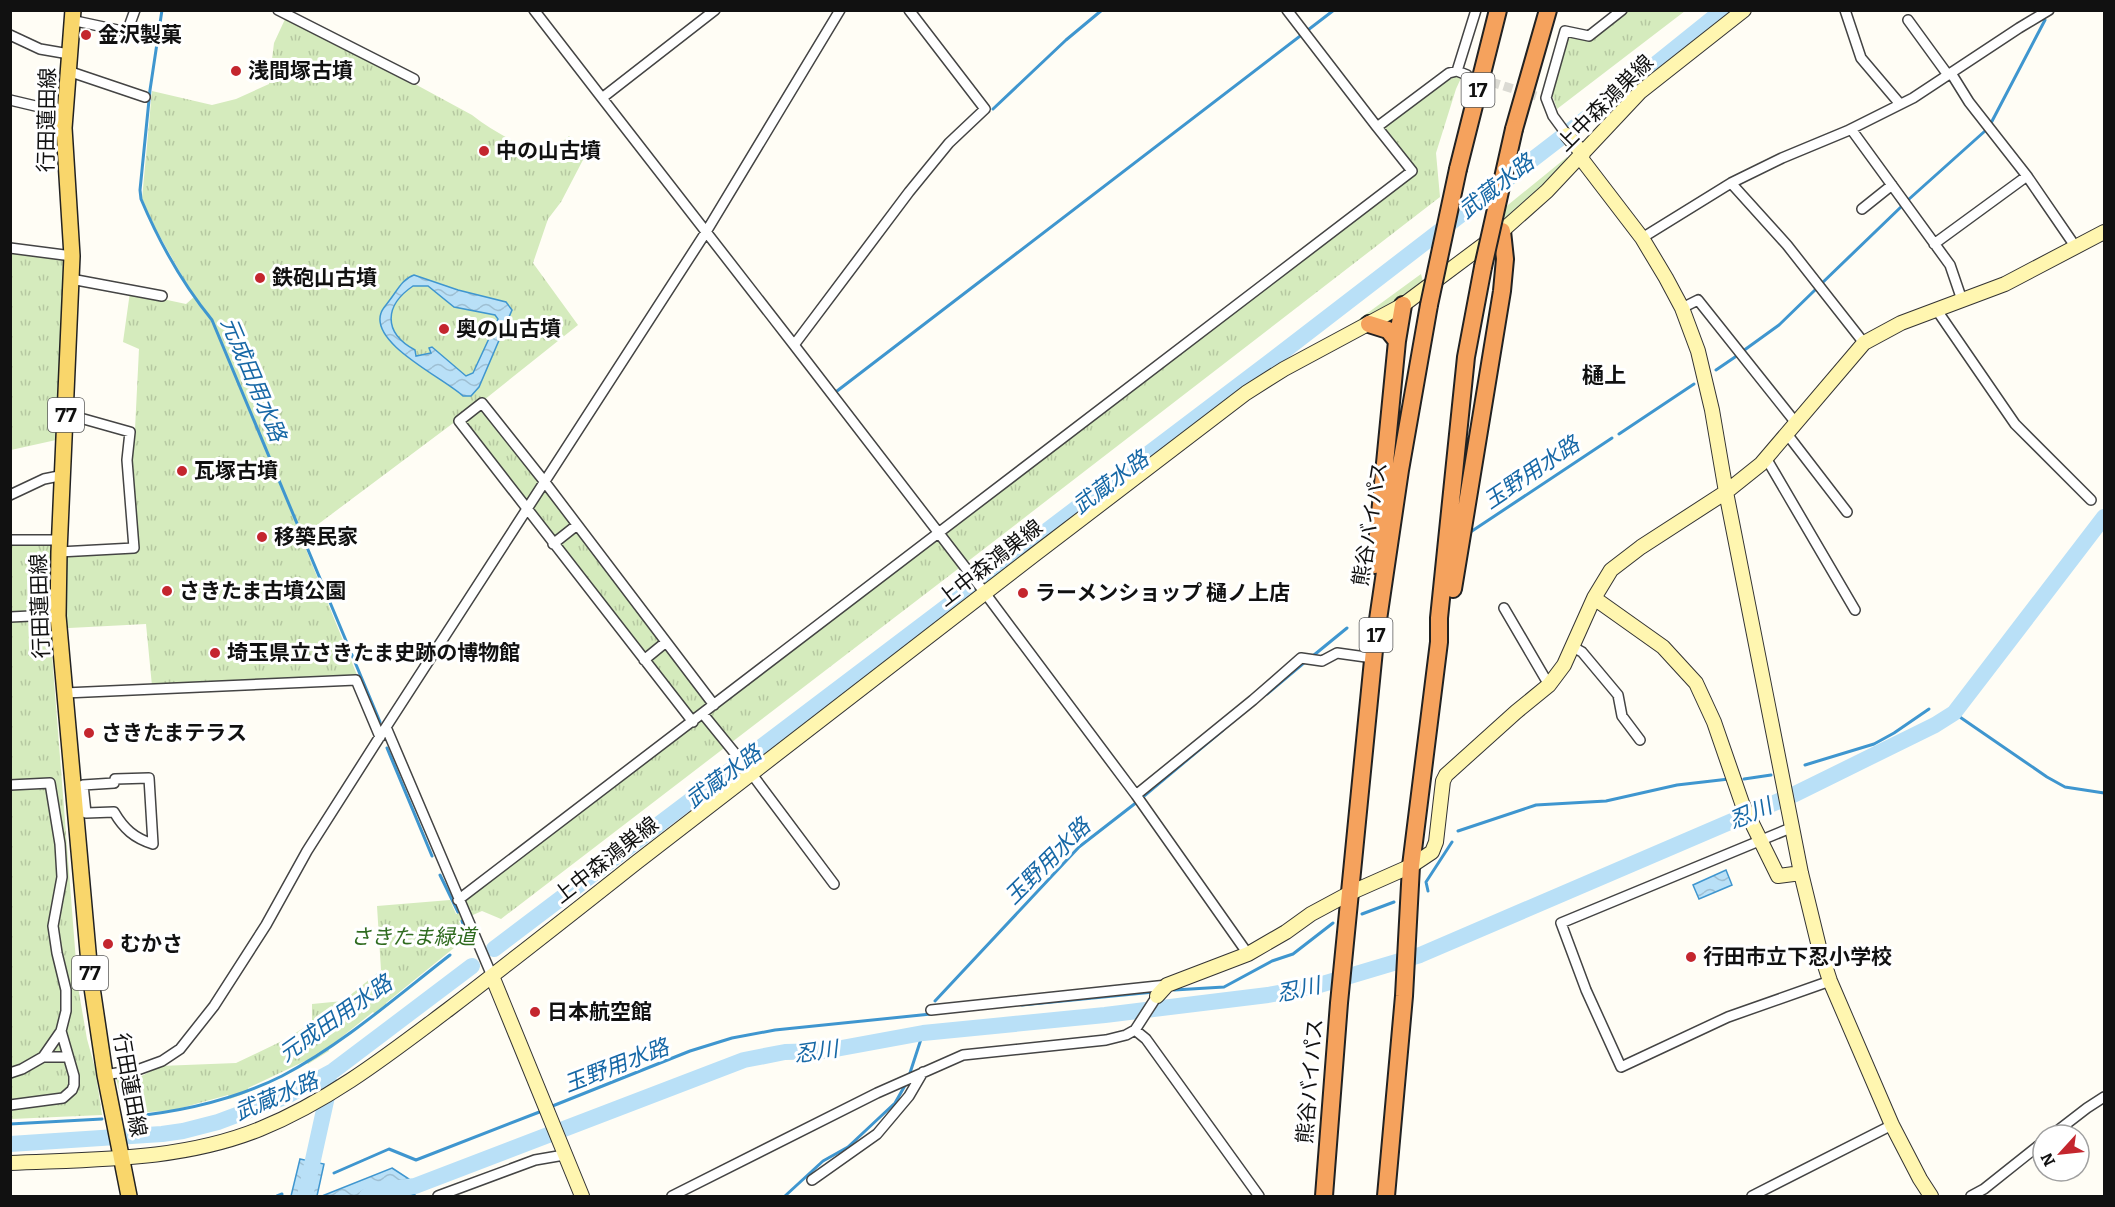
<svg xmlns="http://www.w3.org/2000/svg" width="2115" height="1207" viewBox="0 0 2115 1207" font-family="Bitter,'Noto Sans JP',serif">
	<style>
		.grass { fill: #d5ebbd }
		.park { fill: url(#park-tufts) }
		.water { fill: url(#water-waves); stroke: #3f96cf; stroke-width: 1.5; fill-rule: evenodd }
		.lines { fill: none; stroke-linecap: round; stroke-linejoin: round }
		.stream { stroke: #3f96cf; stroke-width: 3 }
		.river { stroke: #b9e0f7; stroke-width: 16 }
		.street-tunnel { stroke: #dbdad3; stroke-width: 9; stroke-dasharray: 9 4.5; stroke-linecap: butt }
		.street-casing { stroke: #444; stroke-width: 12 }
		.secondary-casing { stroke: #333; stroke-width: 16 }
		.primary-casing { stroke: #222; stroke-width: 18 }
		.highway-casing { stroke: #222; stroke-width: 20 }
		.street { stroke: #fff; stroke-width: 9 }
		.secondary { stroke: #fff6b0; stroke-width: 14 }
		.primary { stroke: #f9d66b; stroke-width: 15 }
		.highway { stroke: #f5a25d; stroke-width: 16 }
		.highway-bridge-casing { stroke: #222; stroke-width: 20; stroke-linecap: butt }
		.highway-bridge { stroke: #f5a25d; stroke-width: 16 }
		.poi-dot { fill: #c4262e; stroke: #fff; stroke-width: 2 }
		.labels { text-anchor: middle; stroke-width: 6; stroke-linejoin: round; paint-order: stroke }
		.shield { fill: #fff; stroke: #585858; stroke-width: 1.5 }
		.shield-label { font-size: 20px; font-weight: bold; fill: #111 }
		.poi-label { font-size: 21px; font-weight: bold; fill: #111; stroke: #fff; text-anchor: start }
		.street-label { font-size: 21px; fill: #111; stroke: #fff }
		.park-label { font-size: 21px; font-style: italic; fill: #2f6b1f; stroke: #fff }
		.water-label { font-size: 22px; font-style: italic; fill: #1768a6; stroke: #fff }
		.neighbourhood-label { font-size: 22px; font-weight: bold; fill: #111; stroke: #fff }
	</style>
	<defs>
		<pattern id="park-tufts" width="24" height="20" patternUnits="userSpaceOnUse" patternTransform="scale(1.5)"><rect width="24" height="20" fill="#d5ebbd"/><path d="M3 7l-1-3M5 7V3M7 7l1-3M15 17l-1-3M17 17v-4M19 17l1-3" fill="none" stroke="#b6c8a1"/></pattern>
		<pattern id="water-waves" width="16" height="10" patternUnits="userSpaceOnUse" patternTransform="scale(1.5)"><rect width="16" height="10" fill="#b9e0f7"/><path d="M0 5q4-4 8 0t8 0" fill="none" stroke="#9ebfd3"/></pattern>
	</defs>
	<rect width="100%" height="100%" fill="#fffdf5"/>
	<path class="grass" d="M1567,157L1569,159L1540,191L1505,219L1502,215L1503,209Z
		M1421,274L1423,282L1388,307L1330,339L1329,337L1358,320Z"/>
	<path class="park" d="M1627,11H1685L1557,109L1552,95L1565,40L1572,36L1590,40Z
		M286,17L354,51L472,115C493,132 519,143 542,159L569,136L585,156L561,202L548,219L533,263L578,325L484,400L719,704L926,546L946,534L1414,173L1382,128L1453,76L1461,78L1456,89L1436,153L1440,197L967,562L501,919L482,911L459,921L465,939L386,1003L387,1006L376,1015L373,1012L328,1048L329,1051L308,1064L305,1061L248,1088L249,1092L230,1099L228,1095L174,1110L126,1114L116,1079L138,1078L160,1066L236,1063L282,1041L312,1023V1004L343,1001L381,970L377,906L450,900L456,914L467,908L465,900L691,727L456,421L301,537L357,675L262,682L152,686L146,624L50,629L78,987L87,1039L95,1068L102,1115L11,1119L10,544H50L51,557L137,552L129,458L135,429L139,349L123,342L130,292L186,304L194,297L154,226L142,199L152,91L212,105L236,99L269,84L274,43Z
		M11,251L56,256L64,260L56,440L11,450Z"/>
	<path class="water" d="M414,275L458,290L506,302L512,310L479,387L471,396H463C444,378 370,344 381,313C382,309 387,304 389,301C397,291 402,279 414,275ZM413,286H428L454,307L495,315L498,319L473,373L466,376L432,347L429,348L431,353L416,356L415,350C382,332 385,305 413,286Z
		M1726,870L1732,885L1699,899L1693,885Z
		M300,1159L324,1164L317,1196H291Z
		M392,1168L409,1179L415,1194L409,1196H322Z"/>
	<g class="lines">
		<path class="stream" d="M162,10L150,90L140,190L141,199C160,244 181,282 212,320L380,722
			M993,109L1066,40L1102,10
			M1990,125L2045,20
			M1908,200L1985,131
			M1820,285L1903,205
			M1743,351L1779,325L1815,290
			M1716,370L1738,355
			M837,391L1334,10
			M1619,434L1694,384
			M1469,533L1612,438
			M1314,655L1347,628
			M1267,694L1305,662
			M1954,713L2047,777L2065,787L2104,793
			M387,748L432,856
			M1805,765L1874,744L1894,733L1929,709
			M1744,779L1771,775
			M1144,796L1223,730
			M1458,831L1536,805L1606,801L1677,785L1729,779
			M440,875L458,912
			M1428,891L1426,882L1452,842
			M1362,914L1394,902
			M462,921L467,936
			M1174,990L1224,987L1272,961L1293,954L1333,923
			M935,1001L1079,847L1137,802
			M1022,1005L1154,992
			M909,1076L923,1033
			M550,1107L690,1051L732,1038L775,1030L931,1014
			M127,1117C180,1112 234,1100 282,1076C343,1044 396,997 450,955
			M10,1124L102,1119
			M334,1173L389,1149L416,1160L542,1111
			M277,1196L282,1194
			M785,1196L823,1161L848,1147L895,1103L907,1082"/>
		<path class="river" d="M494,949L1267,364L1632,83L1723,10
			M10,1144L162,1134L183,1131L218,1122L285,1097L333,1071L472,966
			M305,1196L330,1083
			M367,1196L385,1190L415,1186L744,1060L785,1052L825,1051L923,1033L1105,1015L1268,995L1316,986L1420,955L1793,795L1935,725L1954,713L2104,517"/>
		<path class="street-tunnel" d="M1478,78L1536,96"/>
		<defs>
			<path id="street" d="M278,10L414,79
				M534,10L602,98L715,10
				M909,10L985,109L949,143L909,192L794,345L985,593L1136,795L1248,954
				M1287,10L1377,127
				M1845,10L1861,58L1900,104
				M71,20L127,32L135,10
				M1908,20L1948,75
				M10,35L40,49L69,54
				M68,71L145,97
				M1457,71L1476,10
				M1951,73L1969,102L2027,176L2075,246
				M602,98L794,345
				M10,100L65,113
				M1851,129L1950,265L1962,300
				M1567,135L1553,116L1546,98L1565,31L1589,36L1622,10
				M1731,183L1787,245L1864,343
				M1862,209L1892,185
				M1642,238L1731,183L1782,158L1847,131L1913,98L2019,28L2049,10
				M1934,244L2027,176
				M10,248L72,256
				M71,279L162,296
				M1682,308L1698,300L1796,423
				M1936,309L2015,424L2091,500
				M1787,434L1847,512
				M1766,458L1855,610
				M10,495L44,479L64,475
				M10,540H60
				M553,544L577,525
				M59,552L134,548L127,460L130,432L66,414
				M1504,608L1549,685
				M10,617L52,615
				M1573,647L1582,652L1618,695L1622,716L1640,740
				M644,660L666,642
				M65,693L356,680L380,737
				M703,714L751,773L834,884
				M693,722L459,421L482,403L544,481L714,705
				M386,727L492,976
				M149,778L153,844C134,838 124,829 114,812L86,813L83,785L114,783L115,779Z
				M10,785L50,783L60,844L62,877L53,926L57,953L66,990V1011L61,1031
				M1136,795L1253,700L1301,658L1322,661L1337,653L1373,658
				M1793,827L1561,923L1586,990L1621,1067L1728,1017L1830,981
				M458,900L1412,171L1377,127L1449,73L1457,71L1467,75
				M931,1010L1167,985
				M1135,1030L1146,1039L1259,1196
				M10,1073L22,1069L43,1057
				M105,1075L140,1069L162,1061L180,1049L214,1006L266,925L307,851L386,727L706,232L840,10
				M10,1105L63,1098L72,1090L74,1085V1076L61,1031L43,1057H67
				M2052,1135L2087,1108L2104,1097
				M812,1180L877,1134L909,1096L923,1072
				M438,1196L535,1160L564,1155
				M672,1196L877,1093L963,1055L1106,1040L1126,1035L1135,1030L1157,996
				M1752,1196L1892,1125
				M1971,1196L1984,1189L2043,1142"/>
			<path id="secondary" d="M1567,135L1583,154
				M1580,157L1642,238L1666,278L1682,308L1698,351L1712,410L1726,492L1801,873L1819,947L1830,981L1892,1125L1920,1179L1931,1196
				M1594,598L1663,647L1696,683L1714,722L1742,803L1778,876L1801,873
				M492,976L582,1196
				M1157,996L1167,985L1248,954L1286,932L1311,914L1350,893L1411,866L1432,852L1436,842L1443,781L1446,775L1516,712L1549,685L1564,665L1594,598L1611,570L1641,547L1726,492L1761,464L1864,343L1901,323L2005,284L2104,232
				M10,1163C95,1159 181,1161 260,1129C331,1100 389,1054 449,1009C512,961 575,911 637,862C839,705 1042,548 1246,393L1284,369L1403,305L1502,231L1547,191L1640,92L1744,10"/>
			<path id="primary" d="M73,10L64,128L72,256L59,552L58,616L90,974L105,1075L129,1196"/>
			<path id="highway" d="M1514,129L1548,10
				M1458,169L1498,10
				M1369,324L1388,330L1397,341
				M1375,565L1397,341L1403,305
				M1453,589L1502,291L1505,259L1502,231
				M1324,1196L1339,1003L1375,640L1400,470L1429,305
				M1386,1196L1404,996L1411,866L1439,642V618L1466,357L1483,267"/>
		</defs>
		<use href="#street" class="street-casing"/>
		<use href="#secondary" class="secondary-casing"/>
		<use href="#primary" class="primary-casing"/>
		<use href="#highway" class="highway-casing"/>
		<use href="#street" class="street"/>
		<use href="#secondary" class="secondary"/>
		<use href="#primary" class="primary"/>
		<use href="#highway" class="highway"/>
		<defs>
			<path id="highway-bridge" d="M1483,267L1514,129
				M1429,305L1458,169"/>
		</defs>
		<use href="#highway-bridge" class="highway-bridge-casing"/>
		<use href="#highway-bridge" class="highway-bridge"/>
	</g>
	<g class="poi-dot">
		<circle cx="86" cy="35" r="6"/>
		<circle cx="236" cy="71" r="6"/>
		<circle cx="484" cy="151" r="6"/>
		<circle cx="260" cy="278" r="6"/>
		<circle cx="444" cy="329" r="6"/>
		<circle cx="182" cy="471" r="6"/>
		<circle cx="262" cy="537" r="6"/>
		<circle cx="167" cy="591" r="6"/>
		<circle cx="1023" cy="593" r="6"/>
		<circle cx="215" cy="653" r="6"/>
		<circle cx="89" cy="733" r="6"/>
		<circle cx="108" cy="944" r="6"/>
		<circle cx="1691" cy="957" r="6"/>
		<circle cx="535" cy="1012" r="6"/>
	</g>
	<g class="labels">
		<g class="shield">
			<rect x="1461.5" y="73" width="33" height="34" rx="4.5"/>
			<rect x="48" y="398" width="36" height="34" rx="4.5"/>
			<rect x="1359.5" y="618" width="33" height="34" rx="4.5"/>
			<rect x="72" y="956" width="36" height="34" rx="4.5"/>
		</g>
		<g class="shield-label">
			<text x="1478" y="97">17</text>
			<text x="66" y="422">77</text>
			<text x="1376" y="642">17</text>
			<text x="90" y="980">77</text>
		</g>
		<g class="poi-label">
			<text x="98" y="42">金沢製菓</text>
			<text x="248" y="78">浅間塚古墳</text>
			<text x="496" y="158">中の山古墳</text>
			<text x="272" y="285">鉄砲山古墳</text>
			<text x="456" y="336">奥の山古墳</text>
			<text x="194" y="478">瓦塚古墳</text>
			<text x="274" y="544">移築民家</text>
			<text x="179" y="598">さきたま古墳公園</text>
			<text x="1035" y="600">ラーメンショップ 樋ノ上店</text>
			<text x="227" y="660">埼玉県立さきたま史跡の博物館</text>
			<text x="101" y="740">さきたまテラス</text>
			<text x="120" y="951">むかさ</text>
			<text x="1703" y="964">行田市立下忍小学校</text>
			<text x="547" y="1019">日本航空館</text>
		</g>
		<g class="street-label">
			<text transform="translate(1605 103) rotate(-45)" y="7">上中森鴻巣線</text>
			<text transform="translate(47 120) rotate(-89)" y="7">行田蓮田線</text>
			<text transform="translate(1370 524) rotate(-81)" y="7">熊谷バイパス</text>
			<text transform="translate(990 563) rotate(-38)" y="7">上中森鴻巣線</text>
			<text transform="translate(40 606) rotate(-92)" y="7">行田蓮田線</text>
			<text transform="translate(606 860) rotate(-38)" y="7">上中森鴻巣線</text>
			<text transform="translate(1310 1081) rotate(-85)" y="7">熊谷バイパス</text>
			<text transform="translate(130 1085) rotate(80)" y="7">行田蓮田線</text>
		</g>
		<g class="park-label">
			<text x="413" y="944">さきたま緑道</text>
		</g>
		<g class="water-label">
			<text transform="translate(1496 186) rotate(-38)" y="8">武蔵水路</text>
			<text transform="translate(254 379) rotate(67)" y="8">元成田用水路</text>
			<text transform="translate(1531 472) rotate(-34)" y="8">玉野用水路</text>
			<text transform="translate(1110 482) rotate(-37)" y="8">武蔵水路</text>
			<text transform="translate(723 776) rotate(-37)" y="8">武蔵水路</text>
			<text transform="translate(1750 813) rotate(-23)" y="8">忍川</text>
			<text transform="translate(1047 861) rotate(-45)" y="8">玉野用水路</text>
			<text transform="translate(1298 989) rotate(-12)" y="8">忍川</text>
			<text transform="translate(335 1018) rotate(-35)" y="8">元成田用水路</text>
			<text transform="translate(816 1051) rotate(-8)" y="8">忍川</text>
			<text transform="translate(616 1065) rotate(-21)" y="8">玉野用水路</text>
			<text transform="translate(276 1096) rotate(-23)" y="8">武蔵水路</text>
		</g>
		<g class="neighbourhood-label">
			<text x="1604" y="383">樋上</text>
		</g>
	</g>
	<rect width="2115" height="1207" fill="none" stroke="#111111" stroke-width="24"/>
	<g transform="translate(2061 1153) rotate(243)"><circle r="28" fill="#ffffff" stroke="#a0a0a0" stroke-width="1.5"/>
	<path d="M0-4.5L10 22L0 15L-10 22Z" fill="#c4262e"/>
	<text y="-9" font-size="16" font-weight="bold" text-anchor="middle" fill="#111111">N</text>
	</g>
</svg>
